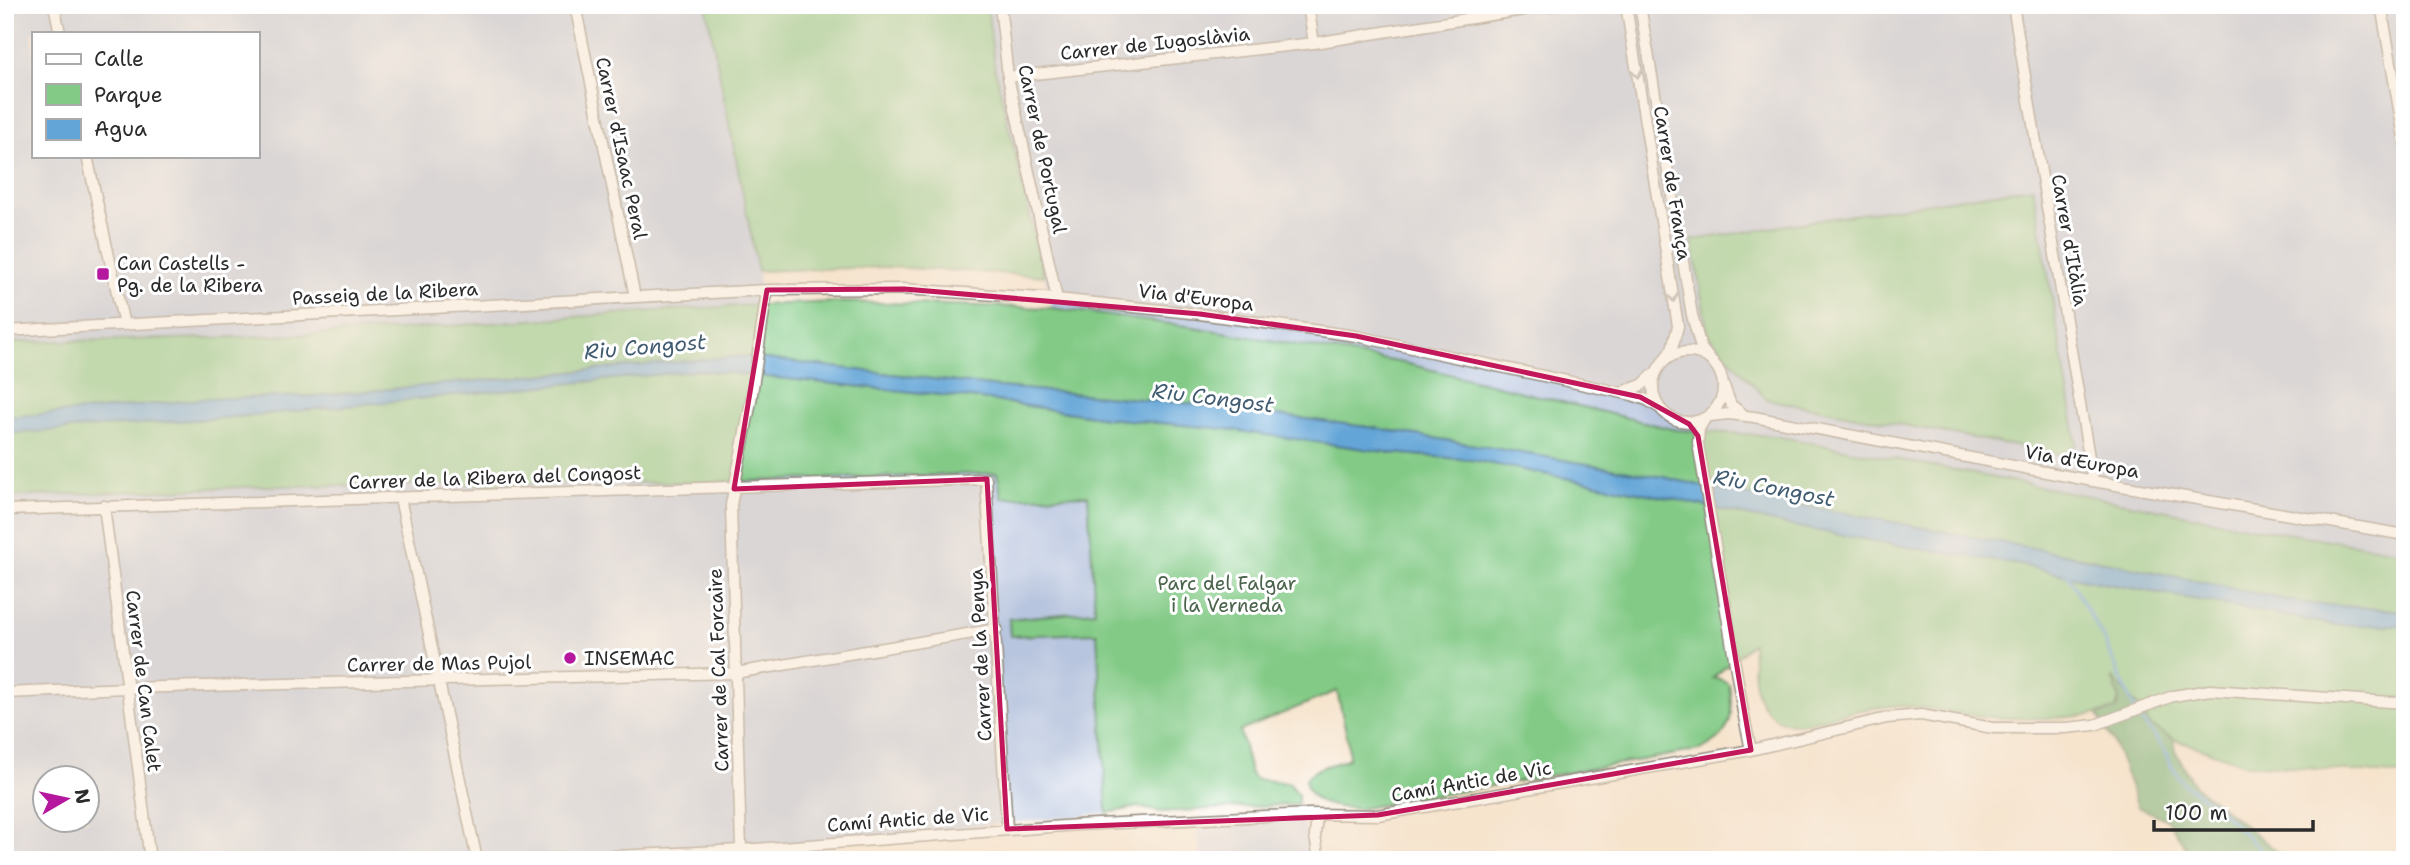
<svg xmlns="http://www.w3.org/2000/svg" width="2410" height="865" viewBox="0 0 2410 865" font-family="'Shantell Sans',sans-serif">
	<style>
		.industrial { fill: #b8c5de; fill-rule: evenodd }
		.green { fill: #83ca86; stroke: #577a58; stroke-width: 2 }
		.forest { fill: #6aae73; stroke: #4a6c4f; stroke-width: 2 }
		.water { fill: #63a5d7; stroke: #476881; stroke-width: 2 }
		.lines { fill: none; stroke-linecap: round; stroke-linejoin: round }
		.stream { stroke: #63a5d7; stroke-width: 3.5 }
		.minor-casing { stroke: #90887c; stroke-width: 13 }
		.minor { stroke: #fff; stroke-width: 10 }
		.oneway { stroke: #a0a0a0 }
		.marked { fill: none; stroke: #c2185b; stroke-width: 5; stroke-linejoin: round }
		.poi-dot { fill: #b5179e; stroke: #fff; stroke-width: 2.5 }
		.labels { text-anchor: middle; stroke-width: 6; stroke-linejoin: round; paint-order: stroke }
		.street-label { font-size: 19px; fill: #2b2b2b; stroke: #fff }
		.poi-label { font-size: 19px; fill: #2b2b2b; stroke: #fff; text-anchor: start }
		.park-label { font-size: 19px; fill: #4a634b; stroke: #fff }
		.water-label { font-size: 21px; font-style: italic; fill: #415c70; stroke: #fff }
	</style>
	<rect width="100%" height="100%" fill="#fff"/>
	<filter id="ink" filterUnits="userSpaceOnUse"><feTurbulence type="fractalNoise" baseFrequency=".0143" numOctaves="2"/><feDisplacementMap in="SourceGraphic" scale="14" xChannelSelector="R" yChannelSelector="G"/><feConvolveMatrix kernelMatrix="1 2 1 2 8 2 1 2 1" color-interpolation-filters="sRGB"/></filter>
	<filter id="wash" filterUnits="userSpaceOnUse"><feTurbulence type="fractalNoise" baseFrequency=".00686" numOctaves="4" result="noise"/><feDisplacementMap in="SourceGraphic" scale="28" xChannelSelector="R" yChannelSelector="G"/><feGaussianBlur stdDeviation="1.57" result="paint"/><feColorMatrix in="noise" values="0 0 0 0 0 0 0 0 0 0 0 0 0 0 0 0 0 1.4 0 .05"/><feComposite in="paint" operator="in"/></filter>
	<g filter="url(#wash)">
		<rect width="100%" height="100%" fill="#f6e4cd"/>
		<path class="industrial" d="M5,5H706L758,271L760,304L392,330L223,339L5,342ZM33,33H257V156H33Z
			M987,5H2405V552L2266,530L1776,436L1676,430L1404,363L1193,327L1052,308L995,69Z
			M997,473L1002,497L1089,495L1095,611L1010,619V635L1097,633L1107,813L702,854L703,860H5V497L268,486L719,482ZM46,778H88V820H46Z
			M1303,819L1312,860H1202L1195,821Z"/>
		<path class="green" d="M706,5H987L995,69L1044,276L888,267L758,271Z
			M2033,187L2077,444L2063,455L1766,399L1708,335L1692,240Z
			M848,302L1052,308L1193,327L1404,363L1676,430L1776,436L2266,530L2405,552V611L2302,603L2096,560L1725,491L1663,477L1375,428L1185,403L999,387L740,356L317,396L202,399L100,410L5,417V342C134,340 263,338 392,330C544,320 696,305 848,302Z
			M701,370L989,400L1106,418L1226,429L1392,453L1472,460L1674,499L1787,525L1890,544L2022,565L2081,579L2204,601L2335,625H2405V775L2244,764L2174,739L2150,726L2142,711L2113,679L2119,698L2116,709C2074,721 2011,720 1968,715C1944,712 1917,705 1893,706C1878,707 1861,710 1846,713C1824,717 1795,733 1774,717C1749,698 1754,669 1752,643L1713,678L1721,679L1729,684C1734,716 1733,736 1699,750L1358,809C1334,806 1311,808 1305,780C1317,764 1332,767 1349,758L1348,741L1337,691L1240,731L1250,772L1255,779L1289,783L1298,795V804L1161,812L1138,807L1107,813L1097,633L1010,636L1009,619L1095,611L1088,495L1002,498L997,473L719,482L268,486L5,497V434L246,416Z"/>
		<path class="forest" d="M2112,677L2142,711L2150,726L2174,739L2175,750L2194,785L2288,860H2221L2216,854L2187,849L2168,820L2138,807L2115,746L2098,715L2116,709L2119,698Z"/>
		<path class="water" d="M740,356L999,387L1185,403L1375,428L1663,477L1725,491L2096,560L2302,603L2405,611V625H2335L2204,601L2081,579L2022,565L1890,544L1787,525L1674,499L1472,460L1392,453L1226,429L1106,418L989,400L701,370L246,416L5,434V417L100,410L202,399L317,396Z"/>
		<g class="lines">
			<path class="stream" d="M2068,575L2104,640L2137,715L2163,747L2172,767L2184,784L2217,807L2264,853L2278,860"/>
		</g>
	</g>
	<g filter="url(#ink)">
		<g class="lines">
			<defs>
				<path id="minor" d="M54,5L60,33
					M575,5L635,297
					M1000,5L1008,77L1057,299
					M1308,5L1314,43
					M1626,5L1678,326L1672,349L1662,363
					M1640,5L1692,315L1701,348L1712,362
					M2013,5L2093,481
					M2381,5L2405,144
					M1008,77L1314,43L1555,5
					M87,156L124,325
					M5,331L767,290L904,289L1057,299L1200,314L1356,336L1632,395L1647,400L1660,408
					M1653 387a35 35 0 1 1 70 0a35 35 0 1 1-70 0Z
					M1724,386L1731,405L1744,415
					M1625,391L1642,385L1655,373
					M1710,416L1729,414L1754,417L2093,481L2405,535
					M1706,417L1699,429L1698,443L1743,712L1751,750
					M400,498L477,860
					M104,506L150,860
					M5,510L986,479L1007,829
					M5,693L127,688L735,673L997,629
					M1317,814L1315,836L1319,860
					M741,850L731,505L751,401L767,290
					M531,860L741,850L1077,825L1309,814L1378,815L1751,750L1887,718L1921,715L1993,728H2066L2095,725L2173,696L2210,690L2405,703"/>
			</defs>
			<use href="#minor" class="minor-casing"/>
			<use href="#minor" class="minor"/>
		</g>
		<defs><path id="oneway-chevron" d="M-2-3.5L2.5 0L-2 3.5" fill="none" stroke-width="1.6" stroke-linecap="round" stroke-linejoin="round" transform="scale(1.75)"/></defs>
		<g class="oneway">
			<use href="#oneway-chevron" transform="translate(1637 73) rotate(81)"/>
			<use href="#oneway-chevron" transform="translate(1673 297) rotate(81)"/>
		</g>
	</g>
	<path d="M0 0H2410V865H0ZM904,289L1200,314L1356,336L1640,397L1689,424L1698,436L1751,750L1378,815L1007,829L987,479L734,489L767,290Z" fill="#f6e4cd" fill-opacity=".55" fill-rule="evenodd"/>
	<path class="marked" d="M904,289L1200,314L1356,336L1640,397L1689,424L1698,436L1751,750L1378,815L1007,829L987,479L734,489L767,290Z"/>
	<g class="poi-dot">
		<rect x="96" y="267" width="14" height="14" rx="3.5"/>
		<circle cx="570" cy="658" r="7"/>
	</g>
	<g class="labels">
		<g class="street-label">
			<text transform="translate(1155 43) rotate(-6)" y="7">Carrer de Iugoslàvia</text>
			<text transform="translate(622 148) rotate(78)" y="7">Carrer d'Isaac Peral</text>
			<text transform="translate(1043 149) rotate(78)" y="7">Carrer de Portugal</text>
			<text transform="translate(1673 183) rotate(81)" y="7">Carrer de França</text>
			<text transform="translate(2070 240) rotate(80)" y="7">Carrer d'Itàlia</text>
			<text transform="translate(385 293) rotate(-3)" y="7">Passeig de la Ribera</text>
			<text transform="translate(1196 297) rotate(7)" y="7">Via d'Europa</text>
			<text transform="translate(2082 461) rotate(10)" y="7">Via d'Europa</text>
			<text transform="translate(495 477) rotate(-2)" y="7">Carrer de la Ribera del Congost</text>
			<text transform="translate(980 655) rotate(-93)" y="7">Carrer de la Penya</text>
			<text transform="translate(439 663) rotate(-1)" y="7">Carrer de Mas Pujol</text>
			<text transform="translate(718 670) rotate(-92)" y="7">Carrer de Cal Forcaire</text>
			<text transform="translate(144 681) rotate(83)" y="7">Carrer de Can Calet</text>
			<text transform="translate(1471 781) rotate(-10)" y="7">Camí Antic de Vic</text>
			<text transform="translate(908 819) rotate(-4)" y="7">Camí Antic de Vic</text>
		</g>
		<g class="poi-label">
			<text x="117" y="270">Can Castells -<tspan x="117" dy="22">Pg. de la Ribera</tspan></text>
			<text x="584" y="665">INSEMAC</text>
		</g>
		<g class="park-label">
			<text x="1227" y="590">Parc del Falgar<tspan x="1227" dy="22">i la Verneda</tspan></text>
		</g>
		<g class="water-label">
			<text transform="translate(645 347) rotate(-5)" y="7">Riu Congost</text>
			<text transform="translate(1213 398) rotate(7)" y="7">Riu Congost</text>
			<text transform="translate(1774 488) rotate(11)" y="7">Riu Congost</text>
		</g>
	</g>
	<rect width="2410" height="865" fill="none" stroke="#fff" stroke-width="28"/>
	<rect x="32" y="32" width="228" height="126" fill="#ffffff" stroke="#aaaaaa" stroke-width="2"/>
	<rect x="46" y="54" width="35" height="10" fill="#ffffff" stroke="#aaaaaa" stroke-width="2"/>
	<text x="94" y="66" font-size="21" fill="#2b2b2b">Calle</text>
	<rect x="46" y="84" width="35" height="21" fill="#83ca86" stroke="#aaaaaa" stroke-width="2"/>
	<text x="94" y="102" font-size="21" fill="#2b2b2b">Parque</text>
	<rect x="46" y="119" width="35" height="21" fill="#63a5d7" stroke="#aaaaaa" stroke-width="2"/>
	<text x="94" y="136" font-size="21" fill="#2b2b2b">Agua</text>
	<g transform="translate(66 799) rotate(81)"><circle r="33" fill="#ffffff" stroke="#aaaaaa" stroke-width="2"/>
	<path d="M0-5L12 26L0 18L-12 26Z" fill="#b5179e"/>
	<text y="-10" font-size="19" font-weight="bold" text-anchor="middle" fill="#2b2b2b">N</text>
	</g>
	<path d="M2154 820v10h159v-10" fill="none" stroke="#2b2b2b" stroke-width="3.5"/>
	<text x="2165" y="820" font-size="21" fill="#2b2b2b" stroke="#ffffff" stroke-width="5" paint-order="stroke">100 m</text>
</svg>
